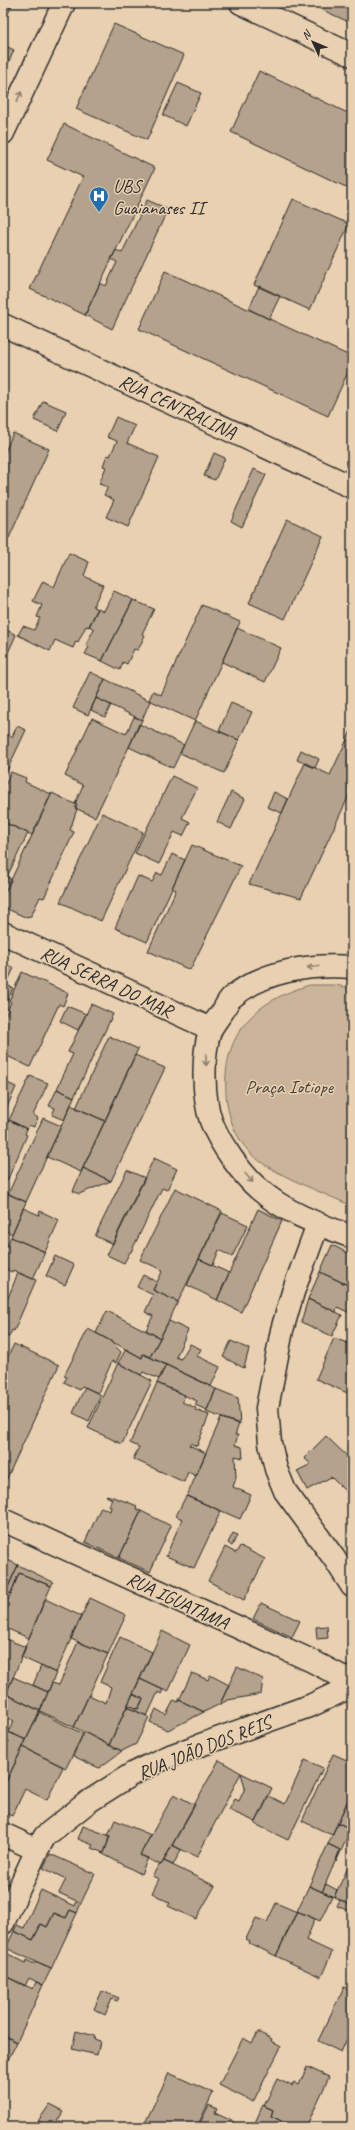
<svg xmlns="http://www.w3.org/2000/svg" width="355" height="2130" viewBox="0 0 355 2130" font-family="Caveat,sans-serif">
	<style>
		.green { fill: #cab59b; stroke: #7a7063 }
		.building { fill: #b4a28c; stroke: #2b2b2b }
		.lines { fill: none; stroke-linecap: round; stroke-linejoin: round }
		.minor-casing { stroke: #2b2b2b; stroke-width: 25 }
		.minor { stroke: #e9d0b1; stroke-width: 22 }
		.oneway { stroke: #8a7e6e }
		.labels { text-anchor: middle; stroke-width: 3; stroke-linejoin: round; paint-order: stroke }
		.poi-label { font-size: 19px; fill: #2b2b2b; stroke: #e9d0b1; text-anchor: start }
		.street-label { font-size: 19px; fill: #2b2b2b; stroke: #e9d0b1 }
		.park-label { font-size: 19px; fill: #43403c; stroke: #e9d0b1 }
	</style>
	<rect width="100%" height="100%" fill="#e9d0b1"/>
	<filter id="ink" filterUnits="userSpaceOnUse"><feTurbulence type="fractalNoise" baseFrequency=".025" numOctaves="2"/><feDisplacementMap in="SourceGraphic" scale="8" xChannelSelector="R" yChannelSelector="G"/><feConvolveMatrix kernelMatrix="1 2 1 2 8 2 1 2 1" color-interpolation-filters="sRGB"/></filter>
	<g filter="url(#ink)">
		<path class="green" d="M310,985H334L352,988V1206C326,1194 269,1173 250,1153C235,1137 227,1115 226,1093C222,1033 256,1000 310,985Z"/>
		<path class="building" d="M3,3H13L3,24Z
			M315,3H352L351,23L314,6Z
			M114,24L184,55L147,140L76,109Z
			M3,45L14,50L3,75Z
			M259,71L352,115V190L231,132Z
			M178,83L201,93L186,126L163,115Z
			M64,124L155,168L85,315L30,289L83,177L47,160Z
			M293,199L349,224L310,310L254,285Z
			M147,200L168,209L112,329L85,315L100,283L106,286L117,262L111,259L116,250L122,253Z
			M165,271L352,357V363L328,416L139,329Z
			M259,286L280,296L269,319L249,309Z
			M43,401L66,411L58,431L34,420Z
			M116,417L135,426L127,443L159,457L128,527L106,517L114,500L104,495L108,487L99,484L106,467L103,466L107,455L110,456L117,441L107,437Z
			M13,433L49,449L9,538L3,535V457Z
			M214,453L225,458L215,480L204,476Z
			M254,469L266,475L242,527L231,521Z
			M287,519L323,536L285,619L249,603Z
			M69,553L89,562L84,576L103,585L93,607L98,609L89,627L86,626L78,642L76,641L73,648L55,640L50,651L18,635L23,626L34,630L40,618L37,617L42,605L33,601L43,581L54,587Z
			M114,591L133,600L102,661L85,654L89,647L86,645L94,629L89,626L98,608L104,611Z
			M133,600L154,609L142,634L145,635L138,650L134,649L127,664L123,662L120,670L102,661Z
			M202,605L240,622L195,721L149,700L153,691L161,695Z
			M3,628L16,635L5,659L3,658Z
			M237,628L281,648L265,682L222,662Z
			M90,672L105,679L88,715L73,708Z
			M105,679L150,701L142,720L96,698Z
			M96,698L111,705L105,717L91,710Z
			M231,703L252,712L239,740L219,731Z
			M134,717L142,720L95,817L75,808L77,805L75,804L83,785L65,776L92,718L126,734Z
			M195,721L239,740L224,773L180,753Z
			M139,724L184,745L173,768L129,747Z
			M17,726L26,730L3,779V733L12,737Z
			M352,729V789L301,898L249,884L305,763L330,775Z
			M301,750L319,759L315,768L297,760Z
			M11,772L26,778L25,782L51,794L32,835L6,823L7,818L3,816V790Z
			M172,776L197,788L182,818L190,822L183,836L174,832L159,864L135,853Z
			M231,792L245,799L231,829L217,822Z
			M274,792L288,799L282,813L267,807Z
			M52,793L77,805L75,808L77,809L70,830L74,832L44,898L40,897L31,916L25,917L3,907V897Z
			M102,813L143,832L101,921L60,902Z
			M3,822L28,833L7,877L11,879L3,897Z
			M192,845L241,866L190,970L148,951L176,890L172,888Z
			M172,854L185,860L147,942L115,928L138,876L152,882L157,873L162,875Z
			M3,963L14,968L6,985L13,988L3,1009Z
			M22,972L68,993L63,1006L59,1004L30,1067L3,1054V1020L11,1002L9,1001Z
			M91,1004L113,1014L74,1097L57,1089L73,1054L68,1052Z
			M67,1006L86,1014L78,1030L60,1021Z
			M109,1036L138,1049L105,1121L76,1108Z
			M135,1055L165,1068L111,1181L83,1168Z
			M30,1076L48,1083L33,1115L38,1118L34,1127L29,1125L27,1129L9,1120Z
			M3,1081L16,1087L3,1116Z
			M57,1089L74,1097L64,1120L52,1115L55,1108L49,1106Z
			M71,1105L105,1121L81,1172L47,1157Z
			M43,1118L61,1126L26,1202L8,1194Z
			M9,1120L27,1129L25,1134L27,1135L7,1181L5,1180L3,1185V1133Z
			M154,1158L177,1169L167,1190L162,1188L131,1252H130L124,1263L107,1255Z
			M83,1168L111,1181L79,1194L73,1191Z
			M127,1170L145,1178L113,1244L95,1236Z
			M175,1188L222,1211L178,1302L153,1290L163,1270L140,1260Z
			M5,1192L26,1202L12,1234L3,1229V1197Z
			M23,1208L39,1215L40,1211L59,1220L45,1252L11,1237Z
			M258,1209L282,1221L241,1312L217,1300Z
			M222,1213L248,1225L232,1257L219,1250L213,1265L199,1259Z
			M11,1237L45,1252L33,1279L13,1270L12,1272L3,1268V1253Z
			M332,1245L352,1255V1287L320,1272Z
			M55,1256L74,1265L65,1285L46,1276Z
			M199,1259L229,1273L217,1300L187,1285Z
			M320,1272L352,1287V1314L337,1307L336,1312L308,1299Z
			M18,1273L36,1280L14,1331L12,1330L9,1337L3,1334V1310Z
			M143,1275L157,1282L153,1290L178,1302L160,1338L146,1330L153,1316L145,1312L153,1295L137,1287Z
			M308,1299L342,1315L332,1336L301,1322Z
			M107,1311L160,1338L150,1357L143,1354L142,1358L96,1333Z
			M169,1321L188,1330L176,1357L181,1359L190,1344L201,1349L197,1356L220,1367L211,1386L150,1357Z
			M88,1329L109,1340L121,1352L116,1363L112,1361L98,1393L82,1386L79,1390L64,1382L67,1377L64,1376Z
			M334,1338L352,1345V1395L316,1379Z
			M231,1341L249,1349L244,1368L223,1357Z
			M14,1344L59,1365L3,1487V1367Z
			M126,1349L142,1358L143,1354L166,1365L159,1379L143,1372L141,1375L118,1363Z
			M118,1363L152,1381L122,1444L88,1428Z
			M166,1365L216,1389L207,1410L195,1405L197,1401L157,1383Z
			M157,1383L185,1395L182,1402L196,1408L195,1410L209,1415L197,1446L190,1443L189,1445L206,1453L196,1476L188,1472L184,1482L133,1459L139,1447L130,1443Z
			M85,1387L101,1395L89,1421L73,1413Z
			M216,1389L238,1398L240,1424L206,1412Z
			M221,1418L239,1424L235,1435H238L235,1445L242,1447L243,1458L235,1456L236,1478L233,1487L251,1495L240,1519L187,1496Z
			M326,1436L352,1461V1498L331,1477L307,1490L297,1471L311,1464L304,1458Z
			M107,1495L130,1503L137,1506L136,1509L141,1511L119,1558L85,1542L101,1507L110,1511L111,1507L109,1506L112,1499L106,1496Z
			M186,1496L221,1511L194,1568L166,1556L182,1519L176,1516Z
			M141,1511L171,1526L150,1572L119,1558Z
			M233,1533L237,1535L232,1546L228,1543Z
			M240,1546L265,1559L244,1600L208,1581L225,1547L236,1553Z
			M3,1558L18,1565L7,1589L3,1587Z
			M18,1565L53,1582L51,1586L19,1573L11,1594L6,1592Z
			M19,1573L51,1586L29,1638L3,1627V1612Z
			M90,1598L126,1615L108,1654L71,1639Z
			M45,1599L81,1616L56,1673L21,1657Z
			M261,1603L300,1621L292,1637L253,1619Z
			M327,1626L328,1638L317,1639L316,1627Z
			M162,1631L190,1645L168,1692L140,1679Z
			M120,1637L152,1652L109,1745L74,1727L89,1695L106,1703L111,1687L100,1682Z
			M3,1638L26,1647L6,1694L3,1693Z
			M78,1642L108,1654L74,1727L40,1711L52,1683L59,1685Z
			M41,1666L56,1673L48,1692L33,1685Z
			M237,1667L263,1679L261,1694L228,1700L220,1704Z
			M192,1673L208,1680L210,1675L229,1685L220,1704L204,1712L179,1700Z
			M13,1677L48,1692L40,1711L6,1694Z
			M140,1679L163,1690L161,1694L158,1692L147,1716L127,1707L128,1705L138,1709L143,1699L133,1694Z
			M6,1694L40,1711L26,1740L8,1732L14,1721L3,1716V1700Z
			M133,1694L143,1699L138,1709L128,1705Z
			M174,1700L178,1702L179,1700L204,1712L168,1730L150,1722L156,1709L166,1715Z
			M127,1707L149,1717L136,1744L122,1751L109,1745Z
			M39,1712L83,1734L66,1768L23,1747Z
			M3,1729L26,1740L3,1788Z
			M84,1732L109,1745L122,1751L99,1768L73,1756Z
			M23,1747L63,1767L47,1800L25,1789L12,1816L3,1812V1788Z
			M333,1754L349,1761L352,1755V1791L332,1835L302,1821Z
			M219,1760L241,1773L197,1857L172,1845Z
			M305,1760L323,1768L288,1840L255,1824L269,1796L285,1804Z
			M241,1773L272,1788L256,1822L229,1810L235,1799L239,1801L245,1788Z
			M352,1791V1829L338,1823Z
			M174,1794L195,1805L161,1865L140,1855Z
			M115,1820L151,1835L140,1855L148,1858L141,1874L101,1853H104L110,1836L108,1835Z
			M338,1823L351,1829L336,1862L340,1850L328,1844Z
			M83,1826L110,1836L104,1853L91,1848L93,1845L78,1839Z
			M328,1844L340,1850L322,1892L309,1886Z
			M172,1845L181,1850L173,1865L164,1861Z
			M50,1854L95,1874L81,1903L59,1893L66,1879L43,1868Z
			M352,1859V1905L334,1897Z
			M164,1861L215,1886L196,1919L168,1906L170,1903L152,1893L159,1879L152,1876L159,1865H161Z
			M326,1884L337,1890L334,1897L322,1892Z
			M309,1886L332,1896L320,1921L297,1911Z
			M41,1890L75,1906L77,1901L81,1903L77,1913L70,1910L66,1918L54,1913L47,1927L41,1924L33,1940L14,1931L17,1925L24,1928Z
			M340,1900L352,1905L351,1912L337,1906Z
			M276,1903L297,1912L276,1956L249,1943L250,1941L246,1939L256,1918L267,1922Z
			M70,1910L77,1913L51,1969L6,1948L14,1931L33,1940L41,1924L47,1927L54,1913L66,1918Z
			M297,1911L315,1919L306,1940L332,1952L321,1977L276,1956Z
			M4,1952L26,1963L27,1960L32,1963H37L51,1969L43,1985L29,1978L25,1986L3,1975Z
			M3,1975L33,1989L36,1982L43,1985L17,2042L3,2035Z
			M344,1987L352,1991V2028L341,2052L318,2041Z
			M102,1991L119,1998L117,2001L112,1999L105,2015L94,2009Z
			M76,2031L95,2036L94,2039L100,2041L97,2055L72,2049Z
			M258,2032L272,2039L271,2041L281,2047L253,2102L219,2085L243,2038L252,2043Z
			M3,2035L17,2042L3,2070Z
			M307,2067L329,2077L306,2127H294L271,2116L273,2110L264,2106L277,2079L292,2086L294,2082L299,2085Z
			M169,2073L213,2093L197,2127H143Z
			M50,2104L64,2111L53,2127L38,2121Z
			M209,2105L217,2109L215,2113L234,2122L231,2127H198Z
			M263,2105L273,2110L271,2116L294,2127H253Z"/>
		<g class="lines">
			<defs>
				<path id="minor" d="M241,3L352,55
					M3,133L64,3
					M3,325L352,487
					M3,933L211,1029
					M352,967C311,964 264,970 231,998C228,1001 225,1007 223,1011C219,1017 213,1024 210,1031C202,1055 203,1098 211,1121C220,1144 242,1175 260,1190C286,1213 321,1225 352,1237
					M318,1224L293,1292L282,1330L267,1408L270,1443L276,1469L285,1491L334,1558L352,1586
					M3,1520L312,1661L352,1682
					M3,1834L37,1850
					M3,1923L37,1850L45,1836L88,1802L132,1774L167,1757L312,1705L352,1686"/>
			</defs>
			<use href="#minor" class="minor-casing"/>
			<use href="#minor" class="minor"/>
		</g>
		<defs><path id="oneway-shaft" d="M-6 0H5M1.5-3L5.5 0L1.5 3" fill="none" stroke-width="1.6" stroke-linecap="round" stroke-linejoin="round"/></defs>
		<g class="oneway">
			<use href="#oneway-shaft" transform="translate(19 97) rotate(-65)"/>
			<use href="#oneway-shaft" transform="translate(313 967) rotate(174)"/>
			<use href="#oneway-shaft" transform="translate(206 1060) rotate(90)"/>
			<use href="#oneway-shaft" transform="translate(249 1178) rotate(50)"/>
		</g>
	</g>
	<defs>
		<symbol id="hospital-pin" viewBox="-11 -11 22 30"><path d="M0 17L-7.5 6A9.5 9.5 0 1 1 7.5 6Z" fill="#1f6fb2" stroke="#e9d0b1"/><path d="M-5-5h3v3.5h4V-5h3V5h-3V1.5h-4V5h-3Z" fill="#fff"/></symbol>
	</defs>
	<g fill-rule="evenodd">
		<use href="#hospital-pin" x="88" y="185" width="22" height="30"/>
	</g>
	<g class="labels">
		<g class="poi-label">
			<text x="113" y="192">UBS<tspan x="113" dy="22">Guaianases II</tspan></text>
		</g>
		<g class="street-label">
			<text transform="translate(178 406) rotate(25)" y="7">RUA CENTRALINA</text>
			<text transform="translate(107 981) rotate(25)" y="7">RUA SERRA DO MAR</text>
			<text transform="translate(178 1600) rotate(25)" y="7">RUA IGUATAMA</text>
			<text transform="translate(204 1747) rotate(-22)" y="7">RUA JOÃO DOS REIS</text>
		</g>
		<g class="park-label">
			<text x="289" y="1093">Praça Iotiope</text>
		</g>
	</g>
	<rect width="355" height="2130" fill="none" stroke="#e9d0b1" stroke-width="16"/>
	<rect x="8" y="8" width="339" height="2114" fill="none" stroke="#2b2b2b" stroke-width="1.5" filter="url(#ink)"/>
	<g transform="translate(313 42) rotate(314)" stroke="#e9d0b1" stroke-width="3" paint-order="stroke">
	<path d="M0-3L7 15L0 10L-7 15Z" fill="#2b2b2b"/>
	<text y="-6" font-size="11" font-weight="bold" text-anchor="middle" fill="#2b2b2b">N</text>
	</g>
</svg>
